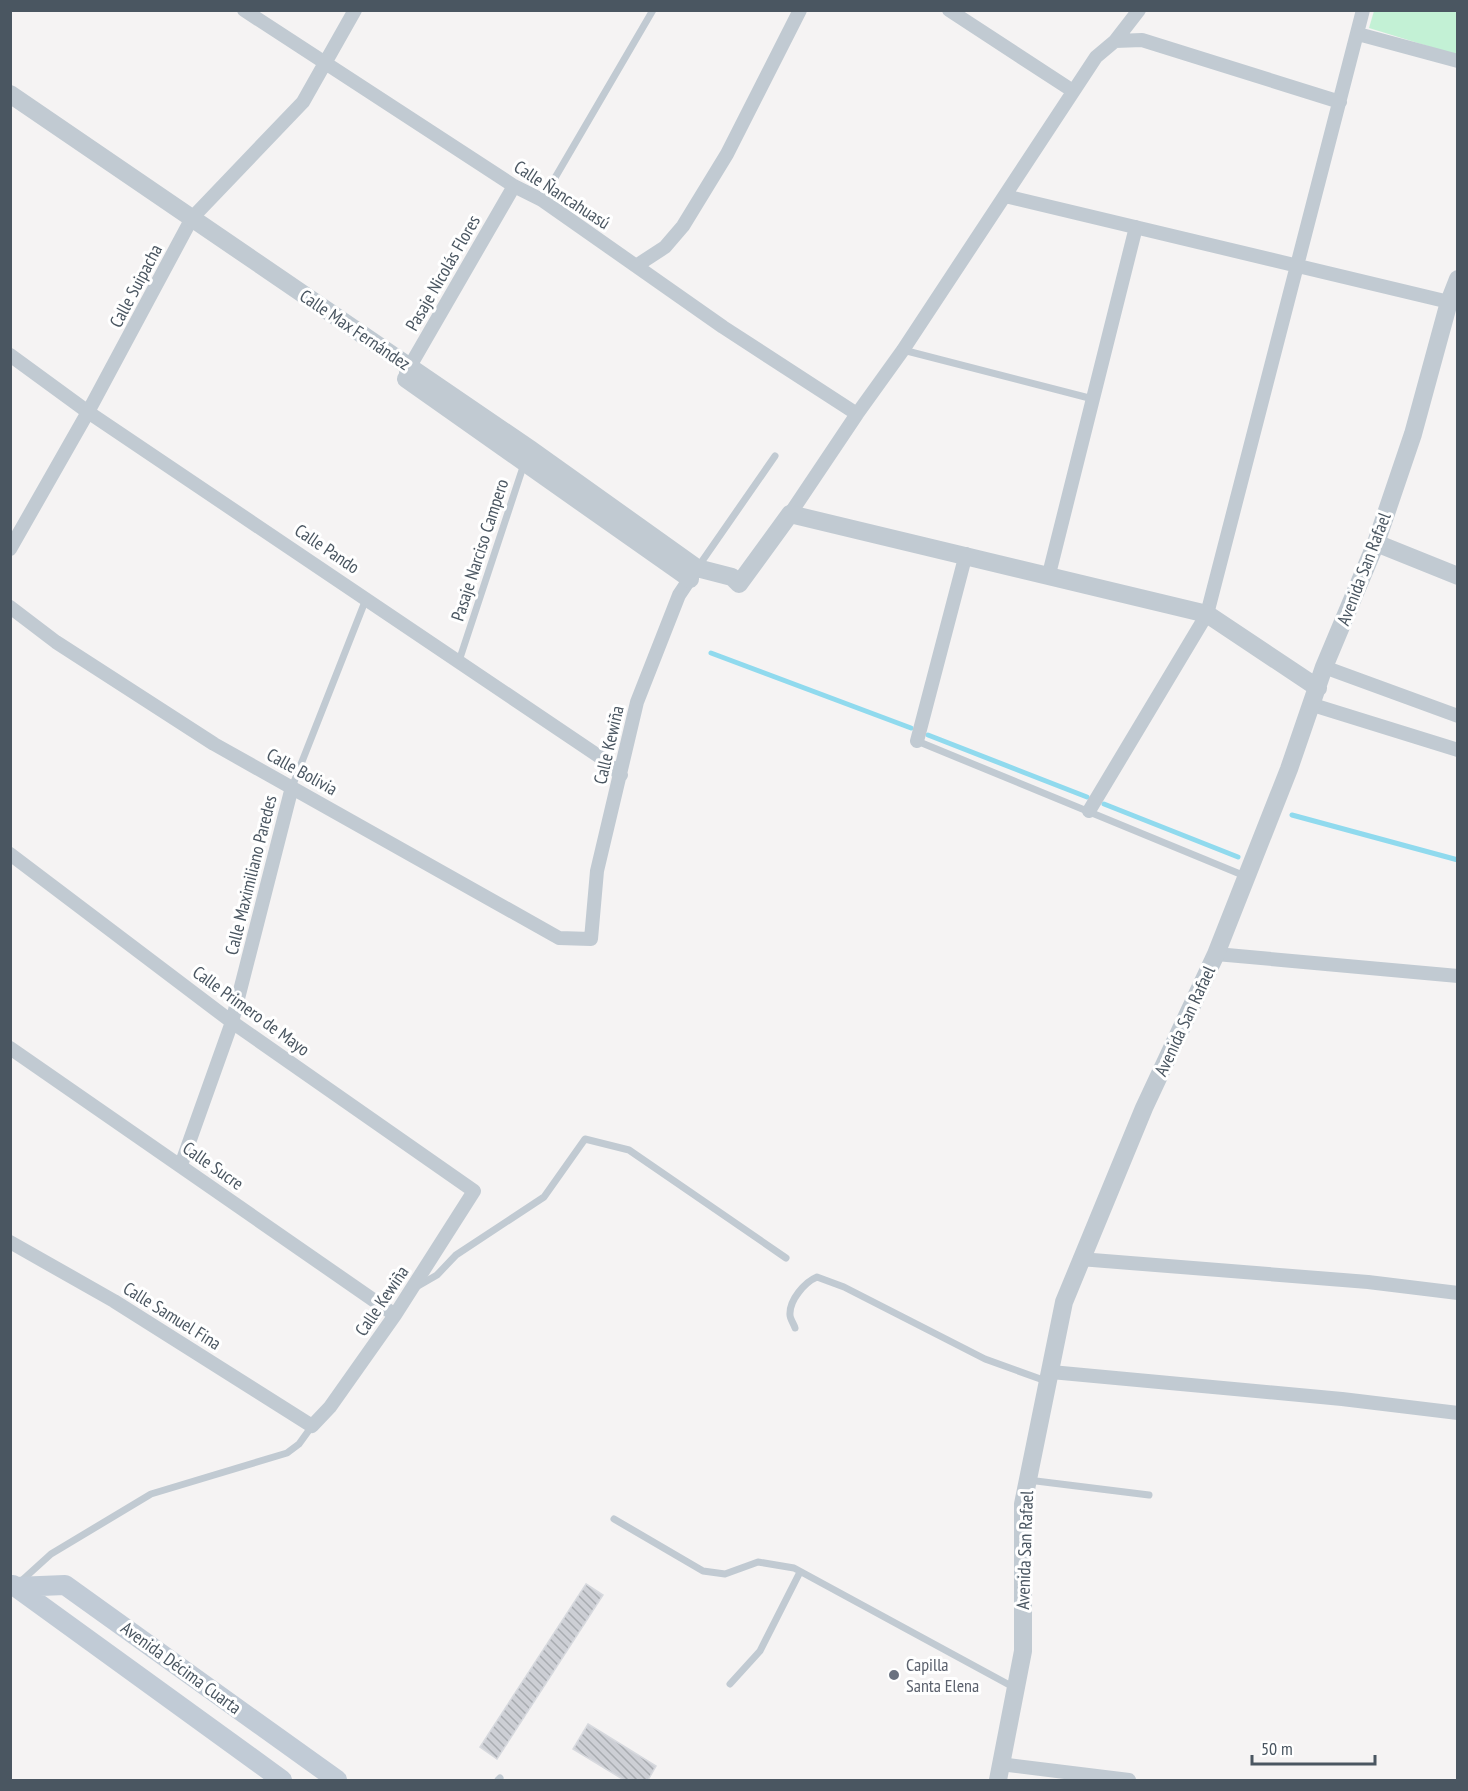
<svg xmlns="http://www.w3.org/2000/svg" width="1468" height="1791" viewBox="0 0 1468 1791" font-family="'PT Sans Narrow',sans-serif">
	<style>
		.park { fill: #c3f1d5 }
		.lines { fill: none; stroke-linecap: round; stroke-linejoin: round }
		.stream { stroke: #90daee; stroke-width: 5 }
		.building { fill: url(#building-back-hatch); stroke: #d7d9de; stroke-width: 1.5 }
		.service { stroke: #c1cad2; stroke-width: 7 }
		.minor { stroke: #c1cad2; stroke-width: 14 }
		.tertiary { stroke: #c1cad2; stroke-width: 18 }
		.secondary { stroke: #c1cbd6; stroke-width: 20 }
		.worship-dot { fill: #6b7280; stroke: #fff; stroke-width: 2 }
		.labels { text-anchor: middle; stroke-width: 6; stroke-linejoin: round; paint-order: stroke }
		.street-label { font-size: 18px; fill: #4a5661; stroke: #fff }
		.worship-label { font-size: 18px; fill: #5b616d; stroke: #fff; text-anchor: start }
	</style>
	<defs>
		<pattern id="building-back-hatch" width="6" height="6" patternUnits="userSpaceOnUse" patternTransform="scale(1.5)"><rect width="6" height="6" fill="#cdcfd5"/><path d="M-1 5l2 2M0 0l6 6M5-1l2 2" fill="none" stroke="#a8abb0"/></pattern>
	</defs>
	<rect width="100%" height="100%" fill="#f5f3f3"/>
	<path class="park" d="M1374,11H1457V55L1369,28Z"/>
	<g class="lines">
		<path class="stream" d="M711,653L911,728
			M928,735L1087,797
			M1104,804L1238,857
			M1292,815L1458,860"/>
	</g>
	<path class="building" d="M586,1584L603,1595L497,1759L480,1747Z
		M588,1724L656,1766L648,1780H624L573,1749Z"/>
	<g class="lines">
		<path class="service" d="M542,200L653,10
			M903,350L1093,399
			M698,567L775,456
			M459,661L524,464
			M917,741L1245,876
			M292,787L366,599
			M418,1286L437,1275L456,1255L544,1197L585,1139L629,1150L786,1258
			M795,1328C794,1324 790,1319 790,1315C789,1300 805,1282 817,1277L844,1287L985,1359L1046,1381
			M1028,1480L1149,1495
			M614,1519L703,1571L725,1574L758,1562L794,1568L1015,1688
			M19,1583L51,1554L151,1494L287,1453L299,1444L312,1426
			M730,1684L760,1651L800,1572
			M498,1780L500,1778"/>
		<path class="minor" d="M244,10L514,186L542,200L723,327L857,414
			M949,10L1073,91
			M1358,34L1458,61
			M1115,41L1142,40L1340,102
			M1005,196L1449,302
			M636,266L665,247L683,226L727,154L800,10
			M10,355L88,412L600,757L621,775
			M406,373L514,186
			M790,514L857,414L903,350L1096,57L1115,41L1139,10
			M10,549L88,412L192,218L303,102L355,10
			M1049,574L1136,227
			M10,607L56,642L214,744L559,938L591,939L597,871L637,702L679,595L695,571
			M1324,667L1458,716
			M1313,705L1458,750
			M917,741L966,554
			M1089,811L1207,614L1363,10
			M10,854L232,1022L474,1191L395,1315L330,1407L312,1426L114,1301L10,1242
			M1216,954L1458,976
			M10,1048L395,1315
			M181,1165L232,1022L292,787
			M1080,1259L1368,1282L1458,1293
			M1051,1372L1342,1399L1458,1413
			M1000,1764L1129,1780"/>
		<path class="tertiary" d="M10,94L530,449L697,568L732,577L739,584L790,514L1207,614L1318,688
			M406,379L690,579
			M1376,543L1458,576
			M998,1780L1023,1651V1504L1064,1302L1144,1108L1216,954L1289,769L1324,667L1376,543L1413,434L1449,302L1458,279"/>
		<path class="secondary" d="M13,1585L282,1780
			M15,1587L65,1585L337,1780"/>
	</g>
	<circle class="worship-dot" cx="894" cy="1675" r="6"/>
	<g class="labels">
		<g class="street-label">
			<text transform="translate(562 195) rotate(33)" y="6">Calle Ñancahuasú</text>
			<text transform="translate(443 273) rotate(-60)" y="6">Pasaje Nicolás Flores</text>
			<text transform="translate(136 286) rotate(-62)" y="6">Calle Suipacha</text>
			<text transform="translate(355 330) rotate(34)" y="6">Calle Max Fernández</text>
			<text transform="translate(327 549) rotate(34)" y="6">Calle Pando</text>
			<text transform="translate(480 550) rotate(-72)" y="6">Pasaje Narciso Campero</text>
			<text transform="translate(1364 569) rotate(-69)" y="6">Avenida San Rafael</text>
			<text transform="translate(609 745) rotate(-77)" y="6">Calle Kewiña</text>
			<text transform="translate(302 772) rotate(29)" y="6">Calle Bolivia</text>
			<text transform="translate(251 875) rotate(-76)" y="6">Calle Maximiliano Paredes</text>
			<text transform="translate(251 1011) rotate(36)" y="6">Calle Primero de Mayo</text>
			<text transform="translate(1185 1021) rotate(-65)" y="6">Avenida San Rafael</text>
			<text transform="translate(213 1166) rotate(35)" y="6">Calle Sucre</text>
			<text transform="translate(382 1301) rotate(-56)" y="6">Calle Kewiña</text>
			<text transform="translate(172 1316) rotate(32)" y="6">Calle Samuel Fina</text>
			<text transform="translate(1025 1550) rotate(-88)" y="6">Avenida San Rafael</text>
			<text transform="translate(181 1668) rotate(36)" y="6">Avenida Décima Cuarta</text>
		</g>
		<g class="worship-label">
			<text x="906" y="1671">Capilla<tspan x="906" dy="21">Santa Elena</tspan></text>
		</g>
	</g>
	<rect width="1468" height="1791" fill="none" stroke="#4a5661" stroke-width="24"/>
	<path d="M1252 1755v9h123v-9" fill="none" stroke="#4a5661" stroke-width="3"/>
	<text x="1261" y="1755" font-size="18" fill="#4a5661" stroke="#ffffff" stroke-width="4.5" paint-order="stroke">50 m</text>
</svg>
